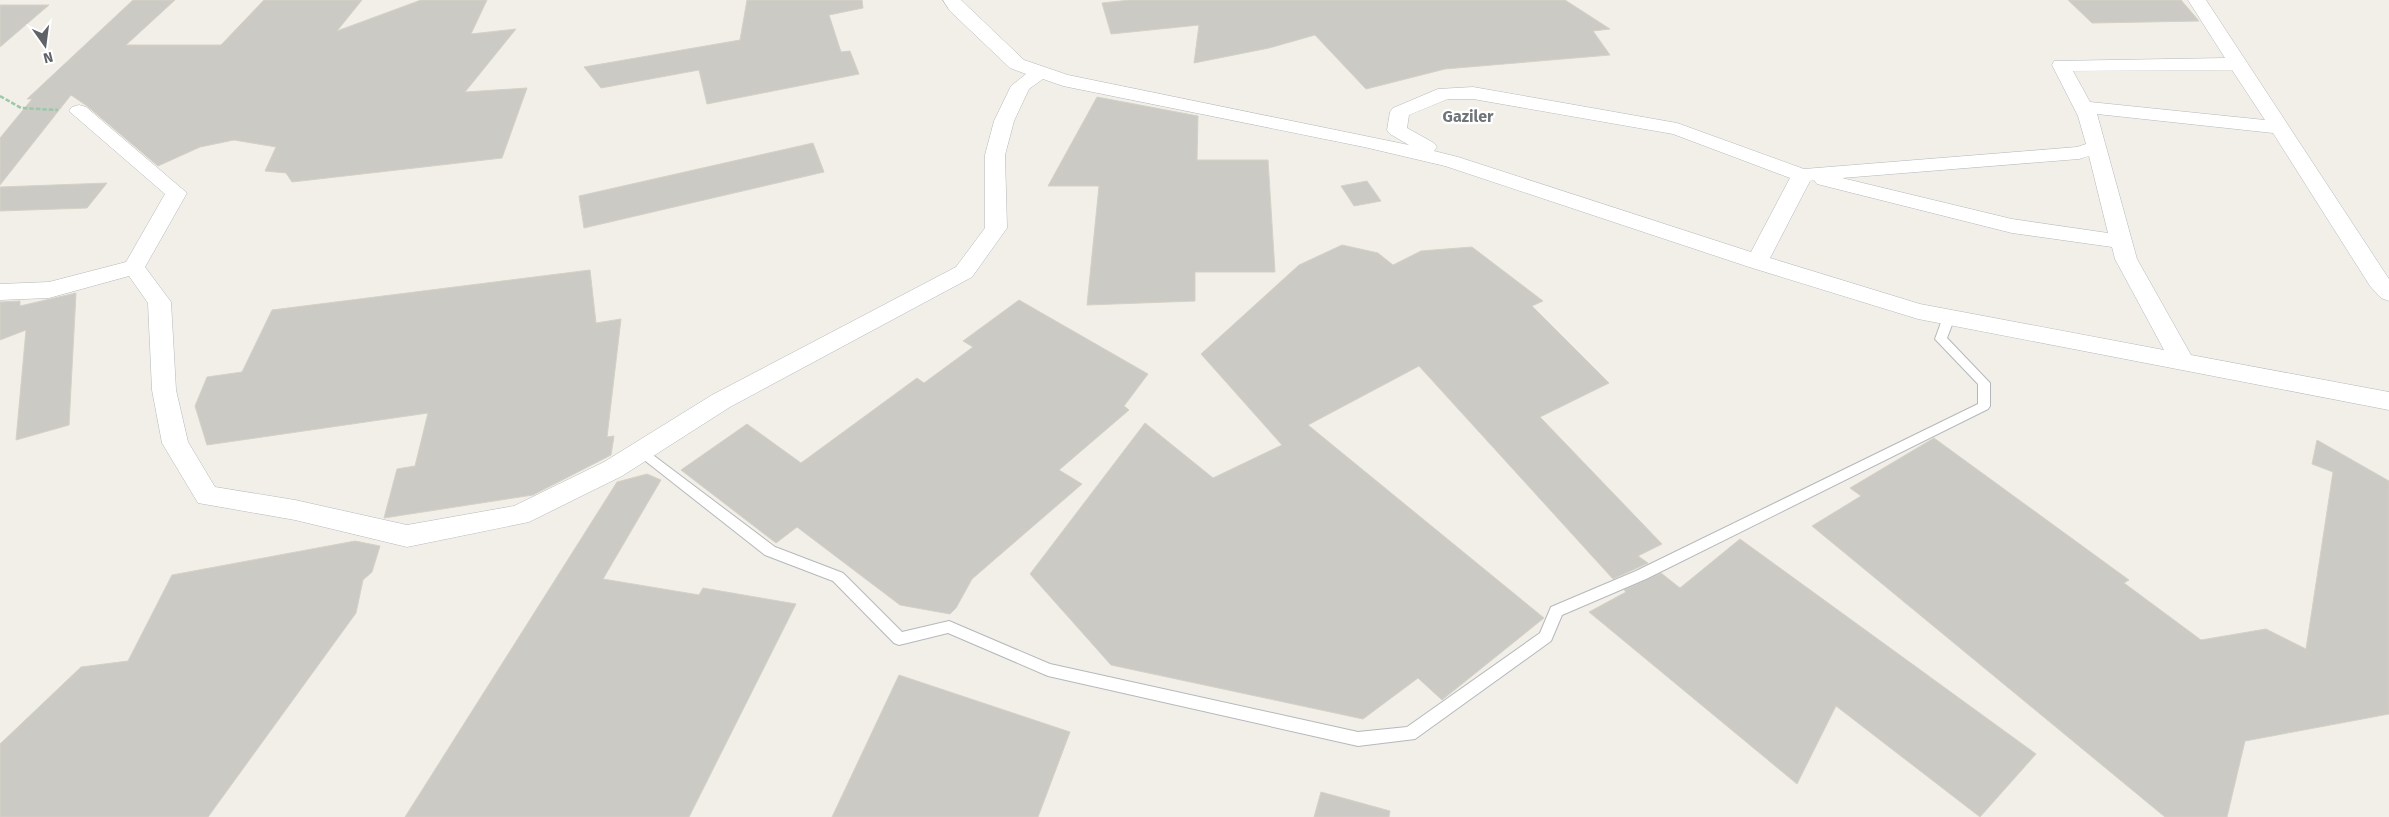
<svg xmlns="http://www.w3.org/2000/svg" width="2389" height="817" viewBox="0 0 2389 817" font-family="'Fira Sans',sans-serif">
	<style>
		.building { fill: #cccac5; stroke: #d6d1c6 }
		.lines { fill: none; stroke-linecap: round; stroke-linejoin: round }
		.lane-casing { stroke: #b5b8bc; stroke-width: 2 }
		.street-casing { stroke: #b5b8bc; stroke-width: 1 }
		.path { stroke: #9cc7a9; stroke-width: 2.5; stroke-dasharray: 4.5 2; stroke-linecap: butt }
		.lane { fill: #fff; fill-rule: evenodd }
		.street { fill: #fff; fill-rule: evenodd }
		.labels { text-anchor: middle; stroke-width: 4.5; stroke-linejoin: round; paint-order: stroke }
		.far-quarter-label { font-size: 16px; font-weight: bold; fill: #70757a; stroke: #fff }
	</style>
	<rect width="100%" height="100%" fill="#f1efe8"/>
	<path class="building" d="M133,0H175L126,45H221L264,0H362L337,31L421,0H487L471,34L516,29L465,92L527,88L502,158L292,182L286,173L265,171L276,147L234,140L200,147L158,166L87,106L71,95L0,185V138L32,99H27Z
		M747,0H862L863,8L829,15L841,52L850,51L859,74L707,104L699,70L601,88L584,67L740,40Z
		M1130,0H1565L1610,29L1593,31L1610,55L1445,69L1366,89L1315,35L1269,48L1194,63L1199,25L1111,34L1102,3Z
		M2068,0H2181L2199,21L2092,23Z
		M0,5H49L0,47Z
		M1097,97L1198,116L1197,160H1268L1275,272H1195V301L1087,305L1099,186H1048Z
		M813,143L824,172L584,228L579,196Z
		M1367,181L1381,201L1354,206L1341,186Z
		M107,183L87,208L0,211V187Z
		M1342,245L1378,253L1393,265L1421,251L1472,247L1543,301L1532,306L1609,383L1540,417L1662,544L1638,556L1648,563L1613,579L1419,366L1308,425L1544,618L1442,700L1418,678L1363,719L1111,665L1030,574L1145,423L1213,478L1282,445L1201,354L1299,265Z
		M590,270L596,323L621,319L607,437L614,436L611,455L533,495L384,518L397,469L415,466L428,413L207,445L195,406L207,377L242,372L272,310Z
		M76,293L69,425L16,440L26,330L0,340V302L20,301V306Z
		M1019,300L1148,374L1124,406L1129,410L1059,470L1082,484L972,579L956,608L950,614L900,605L797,527L776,543L681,470L747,424L801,463L917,378L924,383L973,347L963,341Z
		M1934,438L2129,580L2124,583L2201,640L2266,629L2306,649L2333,472L2312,464L2317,440L2389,481V714L2245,741L2227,817H2165L1812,526L1861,496L1850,488Z
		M647,474L661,480L603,579L699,595L703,588L796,604L689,817H405L617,482Z
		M1740,539L2036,754L1980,817L1836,706L1797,784L1589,612L1626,592L1624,590L1661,573L1680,588Z
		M355,541L380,546L372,572L363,580L356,613L208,817H0V744L81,667L128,661L172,575Z
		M899,675L1070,732L1038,817H832Z
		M1321,792L1390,811L1389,817H1314Z"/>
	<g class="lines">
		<defs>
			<path id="lane" d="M1949,313L1955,317L1947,338L1990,383V406L1988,409L1646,579L1562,615L1551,641L1415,739L1358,746L1048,676L948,633L899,645L894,643L833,581L765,555L634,452L635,449H645L775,547L843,573L902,632L949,621L1050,664L1358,732L1407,727L1540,633L1551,607L1636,571L1978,404V384L1935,339L1943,317Z"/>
			<path id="street" d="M943,0H961L1024,60L1068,75L1409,145L1390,134L1387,130L1390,112L1393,108L1438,89L1473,87L1677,123L1804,169L2077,147L2086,144L2078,116L2052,65L2054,61L2225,58L2188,0H2206L2389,279V301L2381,298L2370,286L2273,133L2097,114L2137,259L2191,355L2389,392V410L1918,319L1749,267L1445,166L1364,147L1063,86L1043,79L1029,89L1014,121L1005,155L1007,228L972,277L730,407L622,476L529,522L407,547L295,520L198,503L162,443L152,390L148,303L129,276L49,298L0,300V284L49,282L126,262L165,194L69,111L72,107L79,105L86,107L187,193L145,267L171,302L176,390L188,442L215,487L295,500L407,525L514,506L604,462L712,395L956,267L985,228V155L994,121L1011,86L1026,74L1010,68L950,11ZM2232,70L2265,120L2090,102L2073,71ZM1448,99H1473L1673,134L1790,178L1751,252L1458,157L1434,151L1437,147L1434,143L1407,128L1409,115ZM2089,156L2108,233L2012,219L1842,178L2079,159ZM1814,180L1817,184L2012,233L2112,247L2115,259L2164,350L1920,304L1770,258L1810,181Z"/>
		</defs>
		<use href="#lane" class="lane-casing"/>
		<use href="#street" class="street-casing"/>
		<path class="path" d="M0,96L21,108L58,110"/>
		<use href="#lane" class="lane"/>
		<use href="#street" class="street"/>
	</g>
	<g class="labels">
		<g class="far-quarter-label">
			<text x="1468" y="122">Gaziler</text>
		</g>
	</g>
	<g transform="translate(45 45) rotate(166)" stroke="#ffffff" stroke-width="4" paint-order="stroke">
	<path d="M0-4L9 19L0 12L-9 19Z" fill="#5f6368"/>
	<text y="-8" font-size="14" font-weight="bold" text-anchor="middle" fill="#5f6368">N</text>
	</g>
</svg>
